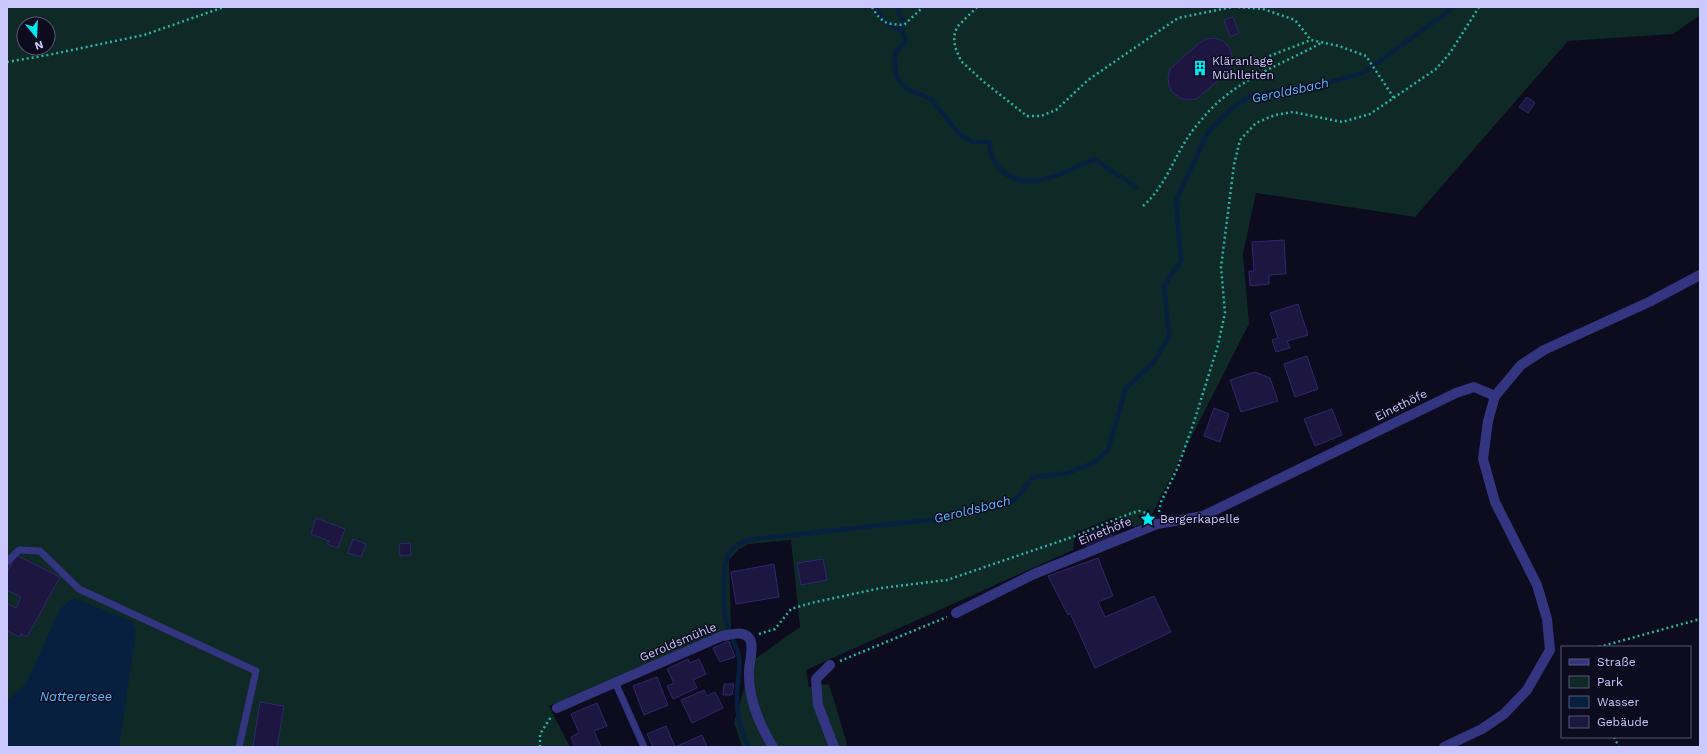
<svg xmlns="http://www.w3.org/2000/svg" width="1707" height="754" viewBox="0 0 1707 754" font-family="'Work Sans',sans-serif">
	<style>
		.green { fill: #0e2926; fill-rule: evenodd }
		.water { fill: #082040 }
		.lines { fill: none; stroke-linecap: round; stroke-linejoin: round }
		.stream { stroke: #082040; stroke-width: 4.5 }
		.building { fill: #1c1640; stroke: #30276e }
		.path { stroke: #26b5a4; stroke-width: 2.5; stroke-dasharray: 2 3; stroke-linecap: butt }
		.service { stroke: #333580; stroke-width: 7 }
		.minor { stroke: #333580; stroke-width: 10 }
		.labels { text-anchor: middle; stroke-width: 3; stroke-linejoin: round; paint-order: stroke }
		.poi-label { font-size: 12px; fill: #cbc8ff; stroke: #0d0b1e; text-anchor: start }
		.street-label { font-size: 12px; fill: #cbc8ff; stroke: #0d0b1e }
		.water-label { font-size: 13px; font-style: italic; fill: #56bbff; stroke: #0d0b1e }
	</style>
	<rect width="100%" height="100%" fill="#0d0b1e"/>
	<path class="green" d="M7,7H1700V15L1673,34L1568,41L1415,217L1256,193L1243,254L1249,324L1148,522L1133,527L1114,517L1075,533L1073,550L806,670L809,687L829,684L848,747H742L734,722L752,661L800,627L791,540L749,544L739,549L729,560L731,628L549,706L570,747H7ZM24,24H48V48H24Z"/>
	<path class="water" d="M73,598L132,621L136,631L119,747H7V700L26,684L60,609Z"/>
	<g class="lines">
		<path class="stream" d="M874,7L886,22L902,31L906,41L895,53L896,76L905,88L931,99L959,134L972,142H989C990,148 991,156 993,160C1018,200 1063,173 1094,159L1136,187
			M899,7V14L903,20L902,31
			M748,747C740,729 736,713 737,693C737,682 741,669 739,657C737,646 730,636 727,625C723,613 724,601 724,589C724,561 724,544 755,539L938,519L1014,501L1033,477L1068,473L1095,462L1108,450L1126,388L1154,362L1169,336L1164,286L1181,261L1176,200L1208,132L1231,109L1251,95L1327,83L1363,73L1449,11L1451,7"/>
	</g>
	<path class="building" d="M1233,17L1239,33L1230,37L1224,20Z
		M1215,38L1223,41L1229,47L1232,55L1231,67L1225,75L1196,99L1188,100L1180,98L1172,92L1169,86L1168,77L1170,69L1198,44L1206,39Z
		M1527,97L1535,103L1528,113L1519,107Z
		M1284,240L1286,274L1269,275V284L1250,286L1249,271H1254L1252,242Z
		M1298,304L1308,335L1287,341L1290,348L1276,352L1272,340L1278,338L1270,313Z
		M1307,356L1318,389L1295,397L1284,364Z
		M1255,372L1270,378L1278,401L1241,412L1230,380Z
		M1214,408L1229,414L1220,442L1204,436Z
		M1332,409L1342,435L1315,446L1304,419Z
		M316,518L345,529L338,548L327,544L329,541L311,534Z
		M1107,526L1112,537L1088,548L1083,536Z
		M353,539L366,544L361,557L348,553Z
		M410,543L411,555L400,556L399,544Z
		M16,555L60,577L27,637L21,634L20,637L7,631V604L16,608L21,597L7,590V573Z
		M1098,558L1113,596L1098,602L1105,617L1154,596L1171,632L1095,668L1070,613L1068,615L1048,576Z
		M823,559L827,580L801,585L797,563Z
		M774,564L779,597L736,604L731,572Z
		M729,641L735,657L720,662L713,648Z
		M688,659L690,663L699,659L706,674L693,680L697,688L673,699L667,686L674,683L667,669Z
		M657,677L668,705L644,715L633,686Z
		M724,684H734L732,695H723Z
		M704,690L707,696L715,692L723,708L692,723L681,700Z
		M260,702L284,706L277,747H253Z
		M597,703L607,726L594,731L601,747H575L571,737L579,733L571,714Z
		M666,726L675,747H653L647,734Z
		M702,735L707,747H675Z"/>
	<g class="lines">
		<path class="path" d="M872,7C882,24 887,24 904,25L923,7
			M977,7L957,27L954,36L955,47L961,61L984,82L1027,116H1041L1056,110L1088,80L1178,18L1232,7
			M1238,7L1263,9L1295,20L1311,40
			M7,62L48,55L144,35L224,7
			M1246,65L1311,40L1339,46L1366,56L1394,98
			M1143,206C1164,188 1173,160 1188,137C1194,128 1202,119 1209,111C1240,78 1283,64 1321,43
			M1159,512L1161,502L1178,467L1194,422L1218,345L1225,313L1221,267L1234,165L1240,140L1256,123L1275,115L1293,112L1342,122L1370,114L1436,69L1450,53L1479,7
			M759,634L775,629L791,609L811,603L881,588L947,580L1078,535L1129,514L1139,511L1150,514
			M1599,647L1700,619
			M840,661L947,617
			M1614,737L1619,747
			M540,747V734L551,717"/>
		<path class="service" d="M7,562L19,550L40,551L79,589L256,671L239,747
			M615,682L644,747"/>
		<path class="minor" d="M956,613L1034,574L1157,524L1203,516L1456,393L1474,387L1495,396L1521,365L1544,350L1649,302L1700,275
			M830,665L816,679L818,705L834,747
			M557,708L722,636C730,635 743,630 749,638C755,646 749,662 749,671C748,699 759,724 773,747
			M1444,747L1482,729L1504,714L1527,690L1550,650L1547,619L1537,585L1495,502L1483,459L1488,421L1495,396"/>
	</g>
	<defs>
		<symbol id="building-bare" viewBox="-9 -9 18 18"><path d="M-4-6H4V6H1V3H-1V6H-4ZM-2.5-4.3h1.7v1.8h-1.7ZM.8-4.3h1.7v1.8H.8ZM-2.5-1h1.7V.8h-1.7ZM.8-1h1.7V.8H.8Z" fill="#00e9f3" stroke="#0d0b1e" stroke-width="2.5" paint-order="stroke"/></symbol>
		<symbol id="sight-bare" viewBox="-9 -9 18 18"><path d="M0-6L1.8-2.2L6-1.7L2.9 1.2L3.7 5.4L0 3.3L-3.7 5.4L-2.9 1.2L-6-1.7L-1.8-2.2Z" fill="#00e9f3" stroke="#0d0b1e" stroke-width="2.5" paint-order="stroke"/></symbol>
	</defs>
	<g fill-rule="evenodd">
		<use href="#building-bare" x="1189" y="57" width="22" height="22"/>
		<use href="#sight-bare" x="1137" y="508" width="22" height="22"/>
	</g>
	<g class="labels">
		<g class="poi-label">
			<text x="1212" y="65">Kläranlage<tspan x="1212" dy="14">Mühlleiten</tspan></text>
			<text x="1160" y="523">Bergerkapelle</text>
		</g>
		<g class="street-label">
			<text transform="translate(1401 405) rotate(-26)" y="4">Einethöfe</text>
			<text transform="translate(1105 531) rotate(-22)" y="4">Einethöfe</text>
			<text transform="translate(678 642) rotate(-23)" y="4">Geroldsmühle</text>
		</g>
		<g class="water-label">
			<text transform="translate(1290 90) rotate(-12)" y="5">Geroldsbach</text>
			<text transform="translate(972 509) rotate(-14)" y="5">Geroldsbach</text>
			<text x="76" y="701">Natterersee</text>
		</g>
	</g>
	<rect width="1707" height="754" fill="none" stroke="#cbc8ff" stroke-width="16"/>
	<rect x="1561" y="646" width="130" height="92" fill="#0d0b1e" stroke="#595778"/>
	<rect x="1569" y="659" width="20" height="6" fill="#333580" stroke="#595778"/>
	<text x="1597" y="666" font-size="12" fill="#cbc8ff">Straße</text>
	<rect x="1569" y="676" width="20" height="12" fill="#0e2926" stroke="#595778"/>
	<text x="1597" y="686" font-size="12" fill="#cbc8ff">Park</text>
	<rect x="1569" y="696" width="20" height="12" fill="#082040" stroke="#595778"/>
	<text x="1597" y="706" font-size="12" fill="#cbc8ff">Wasser</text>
	<rect x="1569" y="716" width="20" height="12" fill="#1c1640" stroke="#595778"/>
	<text x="1597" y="726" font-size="12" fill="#cbc8ff">Gebäude</text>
	<g transform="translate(36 36) rotate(162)"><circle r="19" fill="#0d0b1e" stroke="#595778"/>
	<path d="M0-3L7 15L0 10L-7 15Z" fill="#00e9f3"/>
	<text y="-6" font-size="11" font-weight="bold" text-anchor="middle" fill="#cbc8ff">N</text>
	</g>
</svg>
